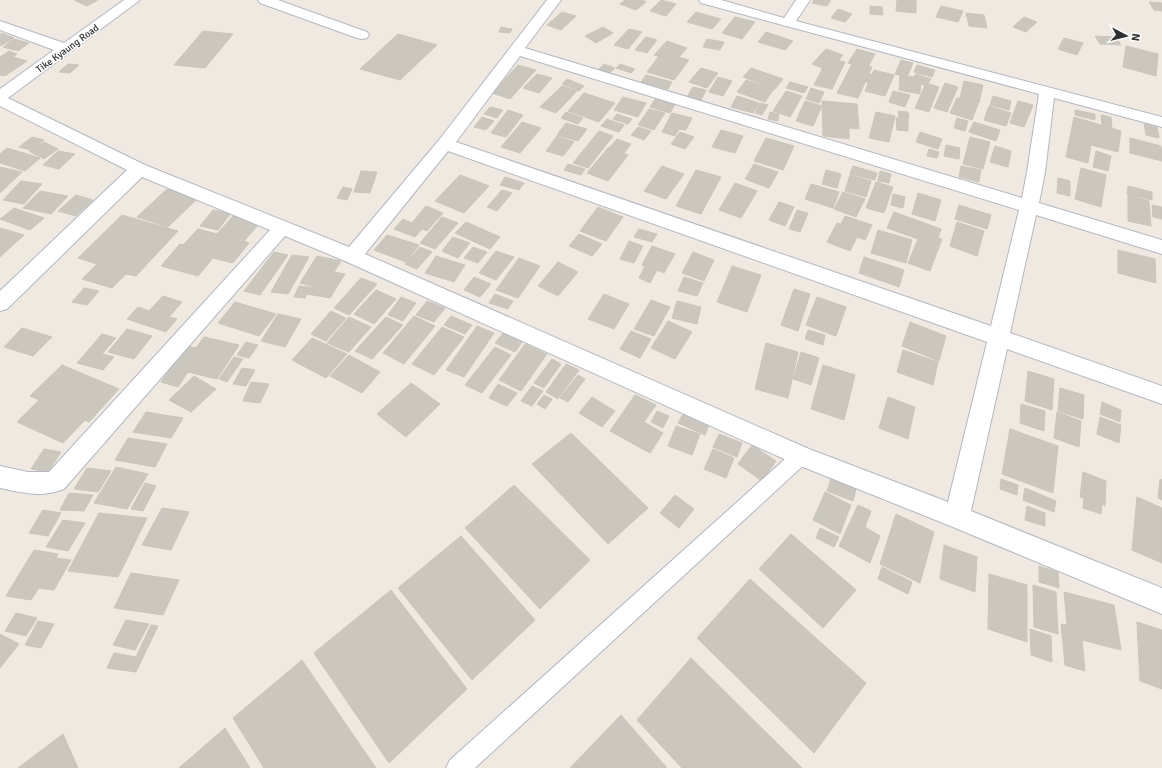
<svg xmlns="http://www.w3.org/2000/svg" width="1162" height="768" viewBox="0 0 1162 768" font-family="Signika,sans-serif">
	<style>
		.building { fill: #cbc7bf; stroke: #cbc5ba }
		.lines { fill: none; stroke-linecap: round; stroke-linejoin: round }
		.lane-casing { stroke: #b4b7c1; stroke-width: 2 }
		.street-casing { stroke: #b4b7c1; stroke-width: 2 }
		.lane { fill: #fff; fill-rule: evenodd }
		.street { fill: #fff; fill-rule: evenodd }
		.labels { text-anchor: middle; stroke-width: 3; stroke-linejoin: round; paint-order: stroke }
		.far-street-label { font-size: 10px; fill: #2e2e2e; stroke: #fff }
	</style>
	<rect width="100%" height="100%" fill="#efe9e1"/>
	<path class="building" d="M74,0H98L87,6Z
		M625,0H642L646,2L636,10L620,4Z
		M661,0L676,4L666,16L650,11Z
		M814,0H831L827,6L812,3Z
		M897,0H916V13L896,11Z
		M1149,2L1162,3V11L1154,10Z
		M870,6L882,7L883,15L870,14Z
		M941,6L963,11L958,22L936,17Z
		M838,9L852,14L845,22L831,18Z
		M562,12L576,16L561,30L547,25Z
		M696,12L721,19L712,29L687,22Z
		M966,13L984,15L987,28L969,26Z
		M735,17L755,22L742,39L722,33Z
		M1024,17L1037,22L1026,32L1013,27Z
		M501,27L512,29L510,33L499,32Z
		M603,27L613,33L596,43L585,36Z
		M629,29L642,32L628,49L614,45Z
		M203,31L233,34L205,68L174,65Z
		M766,32L793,41L785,50L758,42Z
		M1,33L14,38L0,46Z
		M398,34L437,45L400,80L360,69Z
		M1095,36L1116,37L1121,45L1100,44Z
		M646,37L657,40L647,53L635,50Z
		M1064,38L1083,43L1077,55L1058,49Z
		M14,39L29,43L18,51L3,47Z
		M707,39L724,42L720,50L703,47Z
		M667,41L687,48L675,62L654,55Z
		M1126,46L1158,54L1156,76L1123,67Z
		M826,49L843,55L830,71L812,64Z
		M857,49L875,54L867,69L848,63Z
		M9,51L17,54L13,57L27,61L5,76L0,75V63L2,62L0,61V57Z
		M662,52L689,60L674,80L647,72Z
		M828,58L845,62L832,89L814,85Z
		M901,60L913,63L907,77L895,74Z
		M853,62L872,67L858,98L837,93Z
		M68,64L79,65L70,73L59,72Z
		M604,64L615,68L607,76L596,72Z
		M620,64L635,69L631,73L616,68Z
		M518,65L536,70L510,99L492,93Z
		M917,65L935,70L932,77L914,72Z
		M701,68L718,73L707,88L689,82Z
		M751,68L783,79L775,89L743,77Z
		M874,70L894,75L885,96L865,91Z
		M862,72L875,75L871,83L857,80Z
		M537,74L552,78L539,93L523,88Z
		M916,74L931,79L926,86L910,81Z
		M646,75L672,82L668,89L641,82Z
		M900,75L921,78L920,94L899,90Z
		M718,77L732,81L723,96L709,92Z
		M567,79L584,86L579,91L562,84Z
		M746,80L774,89L765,102L737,92Z
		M964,81L983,85L979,103L960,98Z
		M790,82L808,87L804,93L786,88Z
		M926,83L939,87L929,112L915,108Z
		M945,83L958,87L947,112L934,108Z
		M562,86L577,91L556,113L540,107Z
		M693,87L706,90L701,100L687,97Z
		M811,88L824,92L819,103L806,99Z
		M786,91L802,96L790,117L773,111Z
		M893,91L910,95L905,107L889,102Z
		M584,93L615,103L599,122L568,111Z
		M737,96L759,103L753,113L731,107Z
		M993,96L1011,101L1009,110L990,105Z
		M623,97L646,103L638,117L614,110Z
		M957,98L978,104L972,120L950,113Z
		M655,99L675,104L670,113L650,107Z
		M805,101L822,106L813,126L796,121Z
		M822,101L857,104L859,129L849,128V139L823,136Z
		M1018,101L1033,105L1024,127L1010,123Z
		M760,103L768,105L762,115L755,113Z
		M989,106L1011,113L1006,126L984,120Z
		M490,107L503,110L497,118L484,114Z
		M649,109L665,113L654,130L638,125Z
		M508,110L523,115L506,137L491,133Z
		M1075,110L1095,114V120L1075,115Z
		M898,111L908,112L909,119L899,118Z
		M566,112L583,118L578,124L561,118Z
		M770,112L779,114L778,121L768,119Z
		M876,112L895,116L889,142L869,138Z
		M672,113L692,118L686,130L679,129L675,136L662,132Z
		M617,114L632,119L628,124L613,119Z
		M1101,115L1111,117L1112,127L1102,125Z
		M482,117L494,121L486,130L474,127Z
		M1074,117L1121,131L1118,152L1091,145L1088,163L1066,157Z
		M896,118L908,120V131L897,130Z
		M957,118L968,121L965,131L954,128Z
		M607,119L624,125L619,132L601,126Z
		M522,122L541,128L520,153L501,147Z
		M974,122L1000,130L996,141L969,132Z
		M566,123L587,129L578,141L557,135Z
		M1144,124L1157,127L1159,138L1146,135Z
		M638,127L651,131L644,140L631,135Z
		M721,130L743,136L735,153L712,147Z
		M599,131L613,136L588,168L573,163Z
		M680,132L694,137L685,149L671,144Z
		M920,132L942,139L938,149L916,142Z
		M557,136L574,142L563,156L546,151Z
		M32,137L44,140L31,150L19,147Z
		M970,137L990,142L983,169L963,164Z
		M766,138L794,146L783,170L754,161Z
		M1130,138L1161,146L1162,161L1130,153Z
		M617,139L631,144L624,153L628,155L608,181L587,173L608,148H609Z
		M44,142L58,149L44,159L29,151Z
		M946,145L960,148L959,159L944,156Z
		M995,146L1011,151L1008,167L990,162Z
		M7,148L40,158L25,171L0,163V154Z
		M929,149L939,152L937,158L927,156Z
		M58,151L75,154L59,169L43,165Z
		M1096,151L1111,156L1108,171L1093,167Z
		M568,164L585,169L581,175L564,170Z
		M754,164L778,172L769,188L745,179Z
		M662,166L684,174L666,199L644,191Z
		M853,166L877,173L875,180L850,174Z
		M961,166L981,170L979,182L959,177Z
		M0,167L22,172L0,193Z
		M1081,168L1106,175L1101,207L1075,199Z
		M696,170L721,177L701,214L676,206Z
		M826,170L841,174L837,188L822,184Z
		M361,171L377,172L370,193L354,192Z
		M880,171L891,174L889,183L878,181Z
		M460,175L489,186L464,213L435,201Z
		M850,175L871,181L866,197L845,191Z
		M505,177L524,183L519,190L500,185Z
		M1058,178L1070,181V196L1057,193Z
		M21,181L42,184L24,204L3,200Z
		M876,182L893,187L884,213L866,208Z
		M735,183L757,191L741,218L719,210Z
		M811,184L839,192L833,208L805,199Z
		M1128,186L1152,192V200L1127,194Z
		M343,187L352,189L347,200L337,198Z
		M167,189L197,199L168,227L137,217Z
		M502,190L512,193L497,211L487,207Z
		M40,191L68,196L51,214L23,208Z
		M843,192L865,199L856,217L834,209Z
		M918,193L941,200L935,221L912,214Z
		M893,194L905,197L903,208L891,205Z
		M76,195L93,200L76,216L58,211Z
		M1128,195L1149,201L1151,226L1128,221Z
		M779,202L794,207L785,226L769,220Z
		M959,205L991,215L987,229L955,219Z
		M1152,205L1162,207V219L1153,217Z
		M426,206L443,213L427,231L422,229L415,237L394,229L403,219L412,223Z
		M598,207L623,217L606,241L580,231Z
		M14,208L44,218L30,230L0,219Z
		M213,210L231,213L218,230L200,226Z
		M797,210L808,213L800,232L789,229Z
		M894,212L941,229L938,238L942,239L930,271L908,263L918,239L887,228Z
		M122,215L178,231L136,276L126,274L112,288L82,279L97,264L78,258Z
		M233,216L260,223L244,241L249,243L233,263L213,258L198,276L161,266L180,244L183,245L198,229L217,234Z
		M845,216L872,225L865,240L857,237L850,251L827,242L837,223L841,224Z
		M442,217L458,223L435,249L420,243Z
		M466,222L500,237L490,249L455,233Z
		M957,222L984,231L977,256L950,246Z
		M0,228L24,235L0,257Z
		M639,229L657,234L652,242L634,237Z
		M878,230L912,240L906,263L871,253Z
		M579,234L602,244L592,256L569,246Z
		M387,235L419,245L406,262L374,250Z
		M453,237L470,243L458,258L442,251Z
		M629,241L643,246L634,263L620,259Z
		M652,246L675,254L664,273L657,270L650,283L639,278L645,266L642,265Z
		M420,247L432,252L417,269L405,264Z
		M473,247L487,252L478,263L464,258Z
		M1118,250L1155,259L1156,283L1118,273Z
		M496,251L514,257L496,280L479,273Z
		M274,252L288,255L260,295L244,291Z
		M693,252L714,260L704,281L682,273Z
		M292,255L309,257L288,294L271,292Z
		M317,256L341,261L334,272L345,274L330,298L307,294L312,286L300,283Z
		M436,256L465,265L454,282L425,273Z
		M864,257L904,270L899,287L859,273Z
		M519,258L540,266L518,298L496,290Z
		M558,262L578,272L558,296L538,286Z
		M732,266L761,275L747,312L717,302Z
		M474,277L491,284L480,297L464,290Z
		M684,277L703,283L697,296L678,291Z
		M361,278L377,284L349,315L334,308Z
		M299,286L310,287L305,298L294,297Z
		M84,288L99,291L87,305L72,302Z
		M794,289L810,294L798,331L781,325Z
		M376,290L396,299L374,324L354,314Z
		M495,294L513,301L508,309L489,303Z
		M604,294L629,304L614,329L588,319Z
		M163,296L182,302L169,317L177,319L166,332L127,319L138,307L149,311Z
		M401,297L416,303L403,321L388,315Z
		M817,297L846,307L836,336L806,325Z
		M651,300L670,307L654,336L634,329Z
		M427,301L445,308L434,322L416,315Z
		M677,301L701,307L697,324L672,318Z
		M235,302L276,314L259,336L218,323Z
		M331,311L346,318L326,341L311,334Z
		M278,314L301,319L285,347L261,341Z
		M414,316L435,326L404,364L383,353Z
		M451,316L472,325L465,334L444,325Z
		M349,317L371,327L349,352L327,343Z
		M386,317L403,325L372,359L355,351Z
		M668,321L692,332L675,359L651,348Z
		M910,322L946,336L939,361L902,346Z
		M477,326L494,333L464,377L446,370Z
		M442,327L464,337L434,375L412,364Z
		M22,328L52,337L33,356L4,347Z
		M127,329L152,336L134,359L108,352Z
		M808,330L825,335L823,345L805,339Z
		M631,331L651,339L640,358L620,349Z
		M504,332L523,341L515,352L495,343Z
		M102,334L116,338L102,354L114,357L103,370L77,363Z
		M204,337L239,345L217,379L188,372L178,387L161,382L186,346L196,348Z
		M312,338L347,354L326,378L292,360Z
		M246,342L258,345L249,358L237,355Z
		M766,343L798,352L788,398L755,389Z
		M525,344L547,354L521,391L499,380Z
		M495,347L511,355L482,393L465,385Z
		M903,350L938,362L933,385L897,372Z
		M801,352L819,358L811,385L793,379Z
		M349,355L380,372L362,393L330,376Z
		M234,357L243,359L227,382L219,379Z
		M552,359L561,364L544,388L534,383Z
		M566,364L579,370L558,399L546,392Z
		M62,365L119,389L89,422L85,420L63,443L17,422L39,400L30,396Z
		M823,365L855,375L844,420L811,409Z
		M242,368L255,370L246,386L233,384Z
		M1028,371L1054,379L1052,410L1025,401Z
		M578,375L585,379L568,402L560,398Z
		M194,376L216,389L191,412L169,400Z
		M251,382L269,384L260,403L243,401Z
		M411,383L440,404L406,437L377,414Z
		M498,384L517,393L507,406L489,398Z
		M532,386L543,391L532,406L521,401Z
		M1060,388L1084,395L1083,419L1058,411Z
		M544,395L552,399L545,409L537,404Z
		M635,395L656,405L644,422L663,433L650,453L610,431Z
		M592,397L615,411L602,427L579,413Z
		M888,397L915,407L908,439L879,428Z
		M1102,402L1121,410L1120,422L1100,414Z
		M1021,404L1045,411L1044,431L1020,423Z
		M657,411L669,416L663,428L651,422Z
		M146,412L183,418L171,438L133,432Z
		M1057,412L1081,421L1079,447L1054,438Z
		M683,414L709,425L705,435L678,423Z
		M1100,417L1121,425L1119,443L1097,434Z
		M676,426L700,434L692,455L668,446Z
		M1010,429L1058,446L1053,493L1002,474Z
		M571,433L648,508L608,544L532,464Z
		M719,434L742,443L737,457L713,447Z
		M128,438L167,444L155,467L115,460Z
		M752,445L776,461L762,481L738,464Z
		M44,449L61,452L48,472L31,469Z
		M713,449L734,458L726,478L704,469Z
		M116,467L148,474L127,509L94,503Z
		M87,468L111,471L98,492L74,489Z
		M1083,472L1106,481L1105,506L1102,504L1101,514L1083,508L1084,498L1080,497Z
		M831,479L856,489L853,501L827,491Z
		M1001,479L1018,485L1017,495L1000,489Z
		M1160,479L1162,480V500L1158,498Z
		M145,483L156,486L143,511L131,509Z
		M514,485L590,560L540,609L465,528Z
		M1025,488L1056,501L1054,512L1023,500Z
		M825,492L851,505L840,534L813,520Z
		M69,493L93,495L84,511L60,510Z
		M675,495L694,509L679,528L660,513Z
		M1137,497L1162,508V563L1132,550Z
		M858,505L871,511L865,527L880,536L870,563L839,546Z
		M1027,506L1045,513V526L1025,520Z
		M162,508L189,512L171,550L142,545Z
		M43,510L61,513L48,536L29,533Z
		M99,513L147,518L118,577L68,571Z
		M896,514L934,532L920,583L880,564Z
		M63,520L85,523L68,551L46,547Z
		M820,528L839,537L834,547L816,538Z
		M791,534L856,590L823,628L759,569Z
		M461,536L535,620L472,680L398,588Z
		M944,545L977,557L975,592L940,579Z
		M34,550L58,554L56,558L71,560L54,590L39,588L31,600L6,596Z
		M1039,566L1058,572L1059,588L1039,582Z
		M882,567L912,582L908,594L878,579Z
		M131,573L179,580L163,615L114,608Z
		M989,574L1027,585V642L988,629Z
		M750,579L866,683L814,753L697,638Z
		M1033,585L1056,592L1058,634L1034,627Z
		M391,590L467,689L389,763L314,653Z
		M1064,592L1114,605L1121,650L1082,640L1085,671L1065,665L1061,624L1067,625Z
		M16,613L37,618L26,636L5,631Z
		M126,620L149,624L135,650L113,645Z
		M38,621L54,624L41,648L25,645Z
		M1137,622L1162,630V689L1140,681Z
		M151,625L158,626L136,672L107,668L114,653L136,657Z
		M1030,629L1051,636L1052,662L1031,655Z
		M0,634L19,644L0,668Z
		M691,658L802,768H682L637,720Z
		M302,660L376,768H264L233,718Z
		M621,715L667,768H570Z
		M225,728L250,768H179Z
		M63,734L78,768H18Z"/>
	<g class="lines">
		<defs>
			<path id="lane" d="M801,448L807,450L810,456L807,462L475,768H446L450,760L795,450Z"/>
			<path id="street" d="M124,0H140L8,98L145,165L349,247L439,140L547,0H561L525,48L1022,198L1027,172L1039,94L701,3L699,0H721L784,18L796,0H810L796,21L1162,117V127L1054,98L1045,172L1039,203L1162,240V254L1036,215L1010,333L1162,386V404L1007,349L971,511L1162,588V614L948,525L793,463L345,261L285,236L64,489C40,498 25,493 0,488V466L28,472H49L270,230L142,177L7,309L0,311V291L127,170L0,106V89L54,50L0,30V21L64,43ZM520,56L1019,210L991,326L456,142ZM448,151L987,342L948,502L809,449L365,254Z
				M258,0H278L367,32L369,35L367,38L362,39L357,38L260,3Z"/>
		</defs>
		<use href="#lane" class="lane-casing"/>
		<use href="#street" class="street-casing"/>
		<use href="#lane" class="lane"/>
		<use href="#street" class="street"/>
	</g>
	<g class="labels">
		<g class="far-street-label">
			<text transform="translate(67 48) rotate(-36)" y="4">Tike Kyaung Road</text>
		</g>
	</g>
	<g transform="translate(1126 36) rotate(97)" stroke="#ffffff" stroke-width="3" paint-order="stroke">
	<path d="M0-3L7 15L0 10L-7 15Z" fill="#2e2e2e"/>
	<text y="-6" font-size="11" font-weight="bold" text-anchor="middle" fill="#2e2e2e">N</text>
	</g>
</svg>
